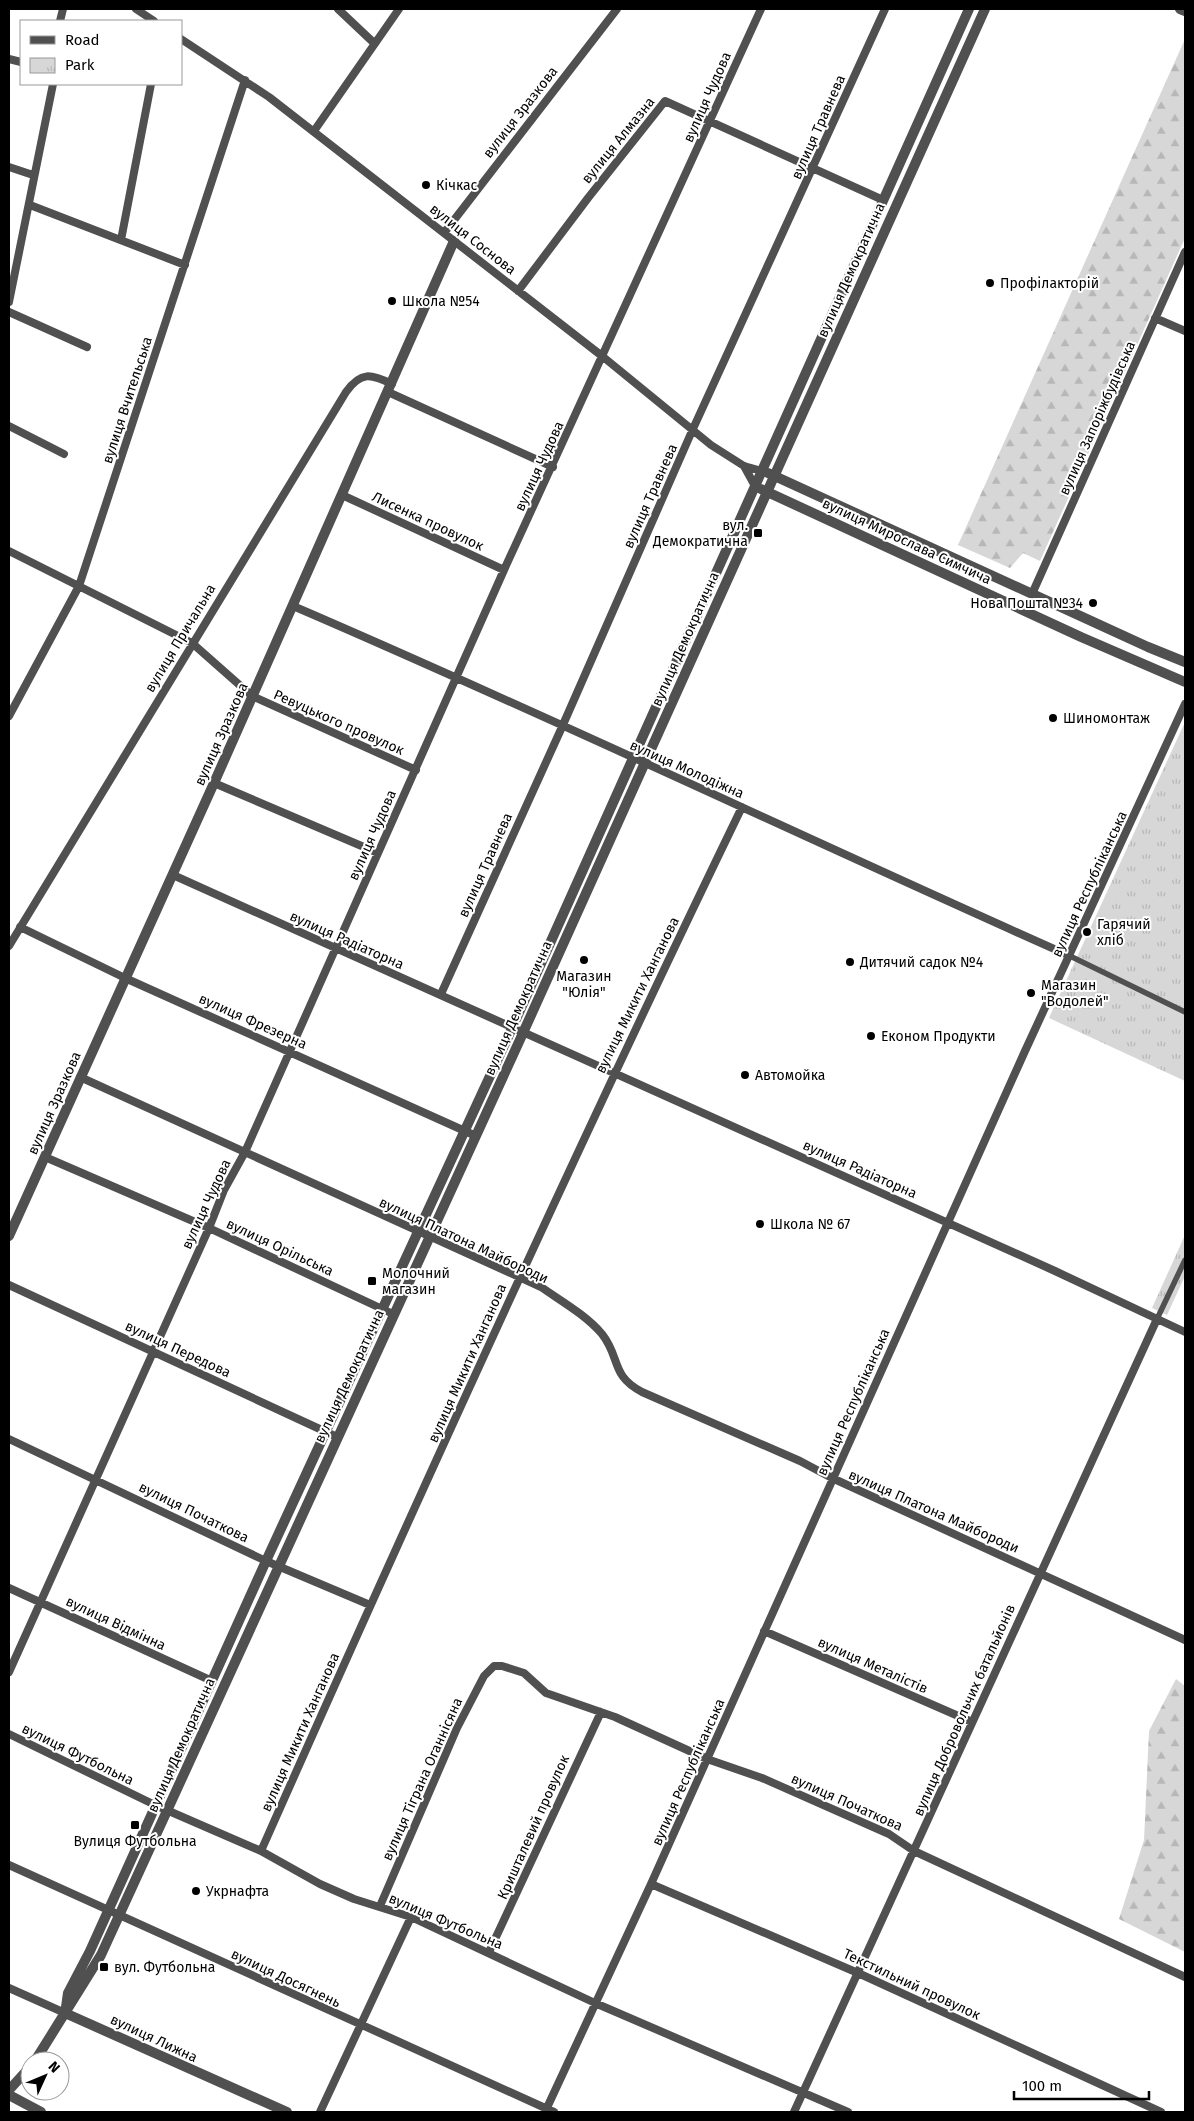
<svg xmlns="http://www.w3.org/2000/svg" width="1194" height="2121" viewBox="0 0 1194 2121" font-family="'Fira Sans',sans-serif">
	<style>
		.forest { fill: url(#forest-firs) }
		.park { fill: url(#park-tufts) }
		.lines { fill: none; stroke-linecap: round; stroke-linejoin: round }
		.pedestrian { stroke: #505050; stroke-width: 5.5 }
		.minor { stroke: #505050; stroke-width: 8 }
		.tertiary { stroke: #505050; stroke-width: 10 }
		.poi-dot { fill: #000; stroke: #fff; stroke-width: 2 }
		.labels { text-anchor: middle; stroke-width: 4; stroke-linejoin: round; paint-order: stroke }
		.street-label { font-size: 14px; fill: #000; stroke: #fff }
		.poi-label { font-size: 14px; fill: #000; stroke: #fff; text-anchor: start }
	</style>
	<defs>
		<pattern id="forest-firs" width="22" height="20" patternUnits="userSpaceOnUse" patternTransform="scale(1.25)"><rect width="22" height="20" fill="#d7d7d7"/><path d="M5 1l3.5 6h-7zM16 11l3.5 6h-7z" fill="#b7b7b7"/></pattern>
		<pattern id="park-tufts" width="24" height="20" patternUnits="userSpaceOnUse" patternTransform="scale(1.25)"><rect width="24" height="20" fill="#d7d7d7"/><path d="M3 7l-1-3M5 7V3M7 7l1-3M15 17l-1-3M17 17v-4M19 17l1-3" fill="none" stroke="#b7b7b7"/></pattern>
	</defs>
	<rect width="100%" height="100%" fill="#fff"/>
	<path class="forest" d="M1185,39V238L1040,561L1023,553L1010,568L958,545Z
		M1176,1679L1185,1686V1952L1119,1919L1144,1840L1149,1731Z"/>
	<path class="park" d="M1185,722V1081L1049,1018Z
		M1185,1235V1276L1167,1315L1152,1308Z"/>
	<g class="lines">
		<path class="pedestrian" d="M1070,956L1185,1012
			M1157,1319L1185,1260"/>
		<path class="minor" d="M136,9L154,21
			M338,9L374,43
			M60,21L63,9
			M181,39L269,97L602,356L711,445L744,466L762,471
			M9,59L21,62
			M314,131L399,9
			M9,167L33,175
			M30,205L185,265
			M444,233L617,9
			M121,240L151,84
			M518,291L588,198L665,101L883,200
			M9,302L53,84
			M9,312L87,347
			M1155,318L1185,331
			M388,392L553,467
			M9,426L64,454
			M744,466L755,486
			M342,495L504,570
			M9,551L192,643L252,696L416,770
			M1032,594L1185,252
			M293,606C554,718 811,841 1070,956
			M9,716L79,586L245,80
			M214,783L378,853
			M173,875L1055,1271L1185,1332
			M20,927L125,978L476,1136
			M9,946L346,392C361,371 371,374 392,384
			M441,994L562,727L692,431L885,9
			M80,1077L541,1287C561,1301 586,1315 602,1334C621,1358 610,1375 642,1392L800,1461L832,1478L1185,1640
			M45,1157L209,1228L393,1314
			M9,1285L337,1437
			M9,1439L266,1561L370,1605
			M9,1588L212,1681
			M764,1631L972,1722
			M9,1672L209,1228L224,1190L245,1152L504,570L761,9
			M9,1734L155,1805L261,1851L320,1884L354,1899L411,1917L595,2003L848,2112
			M261,1851C416,1501 575,1152 742,807
			M9,1865L554,2112
			M651,1884L858,1973L1161,2112
			M380,1906L457,1728L484,1676L494,1666H502L524,1673L546,1693L615,1717L707,1759L762,1778L889,1834L914,1851L1185,1977
			M489,1952L601,1712
			M9,1988L65,2013
			M320,2112L411,1917
			M545,2112L651,1884L1025,1051L1185,704
			M794,2112L1157,1319"/>
		<path class="tertiary" d="M1180,9L1185,11
			M768,473L1148,647L1185,662
			M761,489L1081,637L1185,682
			M9,1236L214,783L454,241
			M66,2007L68,1993L90,1951L266,1561L508,1037L969,9
			M65,2013L287,2112
			M35,2061L101,1955L518,1044L985,9
			M9,2090L30,2067
			M9,2095L41,2112"/>
	</g>
	<g class="poi-dot">
		<circle cx="426" cy="185" r="5"/>
		<circle cx="990" cy="283" r="5"/>
		<circle cx="392" cy="301" r="5"/>
		<rect x="753" y="528" width="10" height="10" rx="2.5"/>
		<circle cx="1093" cy="603" r="5"/>
		<circle cx="1053" cy="718" r="5"/>
		<circle cx="1087" cy="932" r="5"/>
		<circle cx="584" cy="960" r="5"/>
		<circle cx="850" cy="962" r="5"/>
		<circle cx="1031" cy="993" r="5"/>
		<circle cx="871" cy="1036" r="5"/>
		<circle cx="745" cy="1075" r="5"/>
		<circle cx="760" cy="1224" r="5"/>
		<rect x="367" y="1276" width="10" height="10" rx="2.5"/>
		<rect x="130" y="1820" width="10" height="10" rx="2.5"/>
		<circle cx="196" cy="1891" r="5"/>
		<rect x="99" y="1962" width="10" height="10" rx="2.5"/>
	</g>
	<g class="labels">
		<g class="street-label">
			<text transform="translate(707 97) rotate(-66)" y="5">вулиця Чудова</text>
			<text transform="translate(520 112) rotate(-52)" y="5">вулиця Зразкова</text>
			<text transform="translate(818 127) rotate(-66)" y="5">вулиця Травнева</text>
			<text transform="translate(618 140) rotate(-51)" y="5">вулиця Алмазна</text>
			<text transform="translate(473 239) rotate(38)" y="5">вулиця Соснова</text>
			<text transform="translate(851 270) rotate(-66)" y="5">вулиця Демократична</text>
			<text transform="translate(127 400) rotate(-72)" y="5">вулиця Вчительська</text>
			<text transform="translate(1097 418) rotate(-66)" y="5">вулиця Запоріжбудівська</text>
			<text transform="translate(539 466) rotate(-65)" y="5">вулиця Чудова</text>
			<text transform="translate(650 496) rotate(-66)" y="5">вулиця Травнева</text>
			<text transform="translate(428 521) rotate(25)" y="5">Лисенка провулок</text>
			<text transform="translate(907 541) rotate(25)" y="5">вулиця Мирослава Симчича</text>
			<text transform="translate(180 638) rotate(-59)" y="5">вулиця Причальна</text>
			<text transform="translate(685 639) rotate(-66)" y="5">вулиця Демократична</text>
			<text transform="translate(339 722) rotate(24)" y="5">Ревуцького провулок</text>
			<text transform="translate(221 734) rotate(-66)" y="5">вулиця Зразкова</text>
			<text transform="translate(687 769) rotate(24)" y="5">вулиця Молодіжна</text>
			<text transform="translate(372 835) rotate(-66)" y="5">вулиця Чудова</text>
			<text transform="translate(485 865) rotate(-66)" y="5">вулиця Травнева</text>
			<text transform="translate(1089 884) rotate(-65)" y="5">вулиця Республіканська</text>
			<text transform="translate(347 940) rotate(24)" y="5">вулиця Радіаторна</text>
			<text transform="translate(637 995) rotate(-64)" y="5">вулиця Микити Ханганова</text>
			<text transform="translate(518 1008) rotate(-66)" y="5">вулиця Демократична</text>
			<text transform="translate(253 1021) rotate(24)" y="5">вулиця Фрезерна</text>
			<text transform="translate(54 1103) rotate(-66)" y="5">вулиця Зразкова</text>
			<text transform="translate(860 1169) rotate(24)" y="5">вулиця Радіаторна</text>
			<text transform="translate(206 1204) rotate(-65)" y="5">вулиця Чудова</text>
			<text transform="translate(464 1240) rotate(25)" y="5">вулиця Платона Майбороди</text>
			<text transform="translate(280 1247) rotate(25)" y="5">вулиця Орільська</text>
			<text transform="translate(178 1349) rotate(25)" y="5">вулиця Передова</text>
			<text transform="translate(467 1363) rotate(-66)" y="5">вулиця Микити Ханганова</text>
			<text transform="translate(349 1376) rotate(-65)" y="5">вулиця Демократична</text>
			<text transform="translate(853 1402) rotate(-66)" y="5">вулиця Республіканська</text>
			<text transform="translate(934 1511) rotate(24)" y="5">вулиця Платона Майбороди</text>
			<text transform="translate(194 1512) rotate(26)" y="5">вулиця Початкова</text>
			<text transform="translate(116 1623) rotate(25)" y="5">вулиця Відмінна</text>
			<text transform="translate(873 1665) rotate(24)" y="5">вулиця Металістів</text>
			<text transform="translate(964 1710) rotate(-66)" y="5">вулиця Добровольчих батальйонів</text>
			<text transform="translate(300 1732) rotate(-66)" y="5">вулиця Микити Ханганова</text>
			<text transform="translate(181 1745) rotate(-66)" y="5">вулиця Демократична</text>
			<text transform="translate(78 1754) rotate(26)" y="5">вулиця Футбольна</text>
			<text transform="translate(688 1772) rotate(-66)" y="5">вулиця Республіканська</text>
			<text transform="translate(422 1779) rotate(-66)" y="5">вулиця Тіграна Оганнісяна</text>
			<text transform="translate(847 1802) rotate(24)" y="5">вулиця Початкова</text>
			<text transform="translate(533 1827) rotate(-66)" y="5">Кришталевий провулок</text>
			<text transform="translate(446 1921) rotate(23)" y="5">вулиця Футбольна</text>
			<text transform="translate(286 1978) rotate(25)" y="5">вулиця Досягнень</text>
			<text transform="translate(912 1984) rotate(25)" y="5">Текстильний провулок</text>
			<text transform="translate(154 2038) rotate(25)" y="5">вулиця Лижна</text>
		</g>
		<g class="poi-label">
			<text x="436" y="190">Кічкас</text>
			<text x="1000" y="288">Профілакторій</text>
			<text x="402" y="306">Школа №54</text>
			<text x="748" y="530" text-anchor="end">вул.<tspan x="748" dy="16">Демократична</tspan></text>
			<text x="1083" y="608" text-anchor="end">Нова Пошта №34</text>
			<text x="1063" y="723">Шиномонтаж</text>
			<text x="1097" y="929">Гарячий<tspan x="1097" dy="16">хліб</tspan></text>
			<text x="860" y="967">Дитячий садок №4</text>
			<text x="584" y="981" text-anchor="middle">Магазин<tspan x="584" dy="16">"Юлія"</tspan></text>
			<text x="1041" y="990">Магазин<tspan x="1041" dy="16">"Водолей"</tspan></text>
			<text x="881" y="1041">Економ Продукти</text>
			<text x="755" y="1080">Автомойка</text>
			<text x="770" y="1229">Школа № 67</text>
			<text x="382" y="1278">Молочний<tspan x="382" dy="16">магазин</tspan></text>
			<text x="135" y="1846" text-anchor="middle">Вулиця Футбольна</text>
			<text x="206" y="1896">Укрнафта</text>
			<text x="114" y="1972">вул. Футбольна</text>
		</g>
	</g>
	<rect width="1194" height="2121" fill="none" stroke="#000000" stroke-width="20"/>
	<rect x="20" y="20" width="162" height="65" fill="#ffffff" stroke="#999999"/>
	<rect x="30" y="36" width="25" height="8" fill="#505050" stroke="#999999"/>
	<text x="65" y="45" font-size="15" fill="#000000">Road</text>
	<rect x="30" y="58" width="25" height="15" fill="url(#park-tufts)" stroke="#999999"/>
	<text x="65" y="70" font-size="15" fill="#000000">Park</text>
	<g transform="translate(45 2076) rotate(46)"><circle r="24" fill="#ffffff" stroke="#999999"/>
	<path d="M0-4L9 19L0 12L-9 19Z" fill="#000000"/>
	<text y="-8" font-size="14" font-weight="bold" text-anchor="middle" fill="#000000">N</text>
	</g>
	<path d="M1014 2091v8h135v-8" fill="none" stroke="#000000" stroke-width="2.5"/>
	<text x="1022" y="2091" font-size="15" fill="#000000" stroke="#ffffff" stroke-width="4" paint-order="stroke">100 m</text>
</svg>
